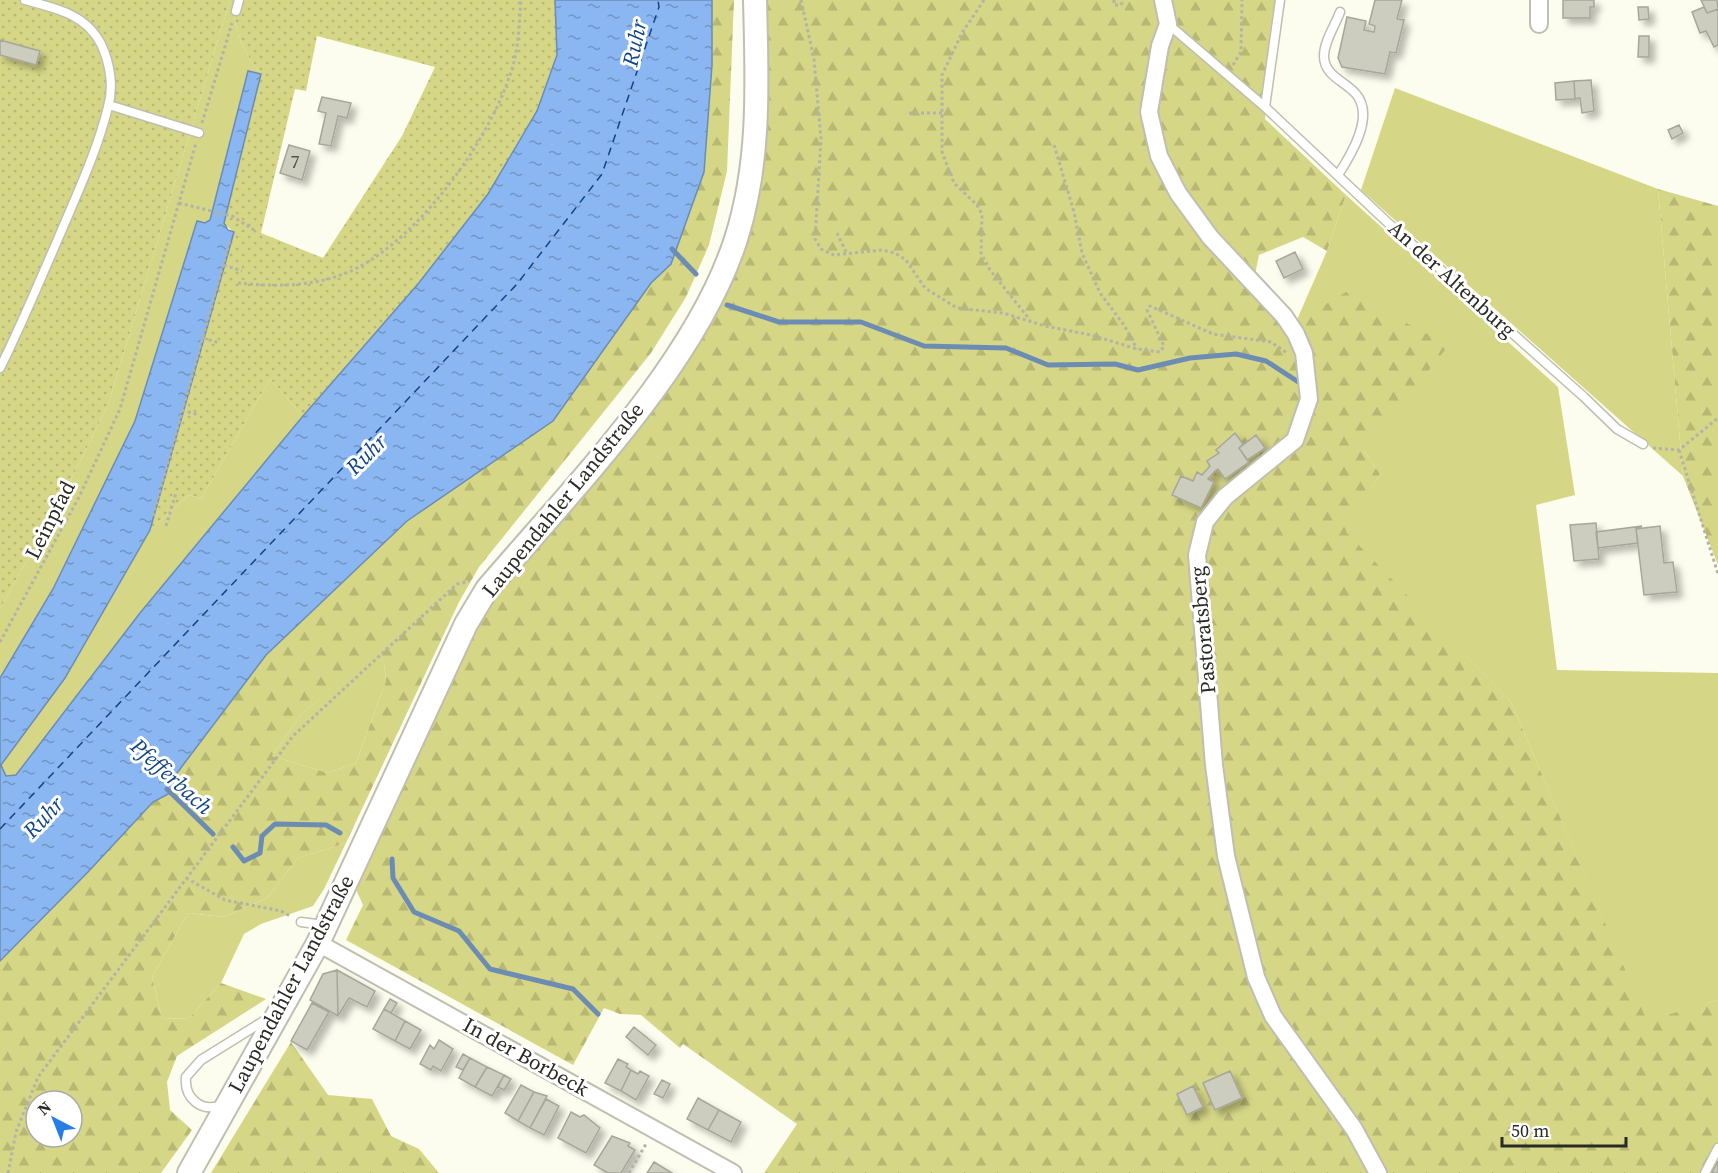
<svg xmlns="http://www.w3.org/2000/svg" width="1718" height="1173" viewBox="0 0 1718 1173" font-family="'Source Serif 4',serif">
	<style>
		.grass { fill: #d5d686 }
		.forest { fill: url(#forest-firs); fill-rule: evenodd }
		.park { fill: url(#park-dots); fill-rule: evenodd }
		.water { fill: url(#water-ripples); stroke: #6d8cb4; stroke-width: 1.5 }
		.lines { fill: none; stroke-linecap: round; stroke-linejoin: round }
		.stream { stroke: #6d8cb4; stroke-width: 5 }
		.ferry { stroke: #104487; stroke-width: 1.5; stroke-dasharray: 8 6; stroke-linecap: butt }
		.building { fill: #cccdbf; stroke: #a6a699; stroke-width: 1.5; filter: url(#shadow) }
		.lane-casing { stroke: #bfbfb1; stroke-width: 11 }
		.street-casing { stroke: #bfbfb1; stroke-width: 20 }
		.secondary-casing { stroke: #bfbfb1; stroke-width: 26 }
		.path { stroke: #b3b4a8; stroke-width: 3; stroke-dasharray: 3 3; stroke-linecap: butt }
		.lane { stroke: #fff; stroke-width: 8 }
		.street { stroke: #fff; stroke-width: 16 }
		.secondary { stroke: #fff; stroke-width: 22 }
		.labels { text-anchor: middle; stroke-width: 6; stroke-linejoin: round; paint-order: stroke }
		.number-label { font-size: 18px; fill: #52534b }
		.street-label { font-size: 21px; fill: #292a24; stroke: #fff }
		.water-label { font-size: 22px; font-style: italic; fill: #104487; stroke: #fff }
	</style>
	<defs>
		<pattern id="forest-firs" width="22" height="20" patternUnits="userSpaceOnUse" patternTransform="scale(1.5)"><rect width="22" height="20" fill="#d5d686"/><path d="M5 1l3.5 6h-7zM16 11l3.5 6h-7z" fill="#b7b874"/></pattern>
		<pattern id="park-dots" width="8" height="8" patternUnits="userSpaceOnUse" patternTransform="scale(1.5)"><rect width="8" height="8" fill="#d5d686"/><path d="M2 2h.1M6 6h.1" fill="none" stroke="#b7b874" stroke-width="1.8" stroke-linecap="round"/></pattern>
		<pattern id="water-ripples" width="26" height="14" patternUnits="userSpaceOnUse" patternTransform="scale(1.5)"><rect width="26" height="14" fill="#8ab6f2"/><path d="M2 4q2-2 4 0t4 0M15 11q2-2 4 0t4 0" fill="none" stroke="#7194c4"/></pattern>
		<filter id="shadow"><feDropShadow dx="5.5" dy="5.5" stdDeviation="3" flood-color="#0004"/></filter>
	</defs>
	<rect width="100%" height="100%" fill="#fcfdee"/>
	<path class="grass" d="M230,0H233C233,29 243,52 261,74L248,71L210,220L205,223L197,221L135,421L53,589L0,678V609L67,488L108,405Z
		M1395,88L1658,189L1683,476L1361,190Z
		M1346,195L1558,387L1575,495L1536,505L1557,670L1718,673V1000L1647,1022L1511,702L1345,532L1380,474L1364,451L1296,322L1327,251Z
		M270,379L303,416L140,613L16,775L6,776L1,765L65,678L150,530L189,495L201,499Z
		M373,651L384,663L386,681L356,763L328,773L272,756L300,716Z
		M346,843L324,889L313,906L261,924L244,934L221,983L189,1018L162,1019L152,977L188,913L224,917L267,898L298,858Z"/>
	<path class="forest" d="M712,0H734L727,171L709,245L686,297L651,353L479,567L459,602L346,843L298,858L267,898L224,917L188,913L152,977L162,1019L189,1018L221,983L266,999L177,1056L167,1082L170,1110L192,1130L161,1173H0V961L88,872L153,802L172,792L174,777L266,655L407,521L553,420L651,283L671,264L712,65ZM373,652L384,663L386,681L356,763L328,773L272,756L300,716ZM36,1101H72V1137H36Z
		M767,0H1278L1265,119L1346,195L1327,251L1303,237L1259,255L1252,289L1296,322L1346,292L1449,345L1364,451L1380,474L1346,532L1511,702L1647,1021L1718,1000V1173H764L797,1124L683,1044L680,1048L641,1015L620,1014L604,1008L573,1065L346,940L363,905L355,887L472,631L497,591L735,268L767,99Z
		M1658,189L1718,206V565L1683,476Z
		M291,1042L328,1095L372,1099L391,1136L419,1149L439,1173H211Z"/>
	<path class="park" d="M0,0H230L108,405L67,488L0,609Z
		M233,0H555L557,55L537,111L488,194L418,284L303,416L270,379L201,499L189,495L150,530L234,232L224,224L261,74C243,52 233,29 233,0ZM317,36L435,67L402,136L323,258L261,233L295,89L306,91Z"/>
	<path class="water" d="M555,0H712V65L704,172L671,264L651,283L553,421L407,521L266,655L174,777L172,792L153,802L88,872L0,961V678L53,589L135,421L197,221L205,223L210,220L248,71L261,74L224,223L228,230L234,232L150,530L65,678L1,765L6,776L16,775L140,613L303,416L418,284L488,194L537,111L557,55Z"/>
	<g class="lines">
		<path class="stream" d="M672,249L696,274
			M727,305L779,322H861L924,346L1006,348L1048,365L1115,364L1138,370L1190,358L1236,354L1266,361L1303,385
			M167,789L213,834
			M233,847L244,861L260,853L262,836L275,824L326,825L340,833
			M392,859L393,878L414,912L459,931L490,969L573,989L598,1014"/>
		<path class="ferry" d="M0,829L517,284L602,174L659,7L658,0"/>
	</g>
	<path class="building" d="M1375,0H1402L1397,19L1404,20L1396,53L1390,52L1385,74L1342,67L1338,58L1347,17L1366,21L1364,30L1374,32L1375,26L1369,24Z
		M1563,0H1594V7H1590V18H1563Z
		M1701,0H1717L1718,9L1707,13Z
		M1638,7H1648L1649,19L1639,20Z
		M1704,7L1707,13L1718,9V45L1714,47L1706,31L1700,33L1692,12Z
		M1639,36H1649V57H1638Z
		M0,40L40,51L36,65L0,55Z
		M1591,80L1594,111L1582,113L1580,98L1575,99L1574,81Z
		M1574,81L1575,99L1556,100L1555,83Z
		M322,97L351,103L347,118L338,116L331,146L319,144L326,113L318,111Z
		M1679,125L1683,133L1672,139L1668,130Z
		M289,145L310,151L302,180L280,173Z
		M1295,252L1303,269L1284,278L1276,261Z
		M1235,433L1243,444L1239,448L1249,462L1225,479L1218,469L1215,471L1208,479L1214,482L1201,508L1172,495L1181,476L1193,481L1197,472L1202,475L1210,466L1207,461L1219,453L1216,450Z
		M1256,435L1265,448L1247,460L1239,448Z
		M1596,523L1599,559L1574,561L1570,525Z
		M1642,526L1636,529L1638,543L1598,548L1596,532Z
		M1660,526L1664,563L1673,562L1677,592L1644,595L1636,529Z
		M337,970L338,1016L310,1000L323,974Z
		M337,970L375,991L367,1007L349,998L338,1016Z
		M390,999L397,1003L391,1013L384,1009Z
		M312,1003L329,1012L307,1050L291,1041Z
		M384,1009L405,1021L395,1041L373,1029Z
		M405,1021L421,1030L410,1049L395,1041Z
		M634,1027L656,1045L648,1055L626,1037Z
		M439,1040L453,1049L441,1071L433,1066L431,1070L420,1064L430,1045L434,1049Z
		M463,1054L470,1058L463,1070L456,1067Z
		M470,1058L487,1067L475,1087L459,1078Z
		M618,1059L628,1064L626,1067L631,1070L621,1091L605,1083Z
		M487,1067L504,1075L492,1096L475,1087Z
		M631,1070L638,1074L640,1071L649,1076L636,1100L621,1091Z
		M1230,1071L1242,1098L1215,1110L1203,1083Z
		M504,1075L511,1079L504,1090L498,1087Z
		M662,1080L670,1084L663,1098L654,1094Z
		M521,1085L534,1092L518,1121L505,1113Z
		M1193,1086L1203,1107L1187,1115L1177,1094Z
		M534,1092L547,1096L530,1128L518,1121Z
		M698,1098L719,1110L708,1130L687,1119Z
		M546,1099L559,1106L544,1135L530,1128Z
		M719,1110L741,1122L731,1142L708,1130Z
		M571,1112L580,1117L584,1115L600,1128L586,1153L558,1138Z
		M612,1136L630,1143L628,1146L635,1150L621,1173H608L594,1165Z
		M1718,1161V1173H1712Z
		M654,1162L672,1173H647Z"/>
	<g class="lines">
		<defs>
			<path id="lane" d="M236,11L239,0
				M1168,24L1265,107L1386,221L1584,397L1617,429L1643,444
				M109,105L199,133
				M1265,107L1280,0
				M1338,175C1351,155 1375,116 1356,94C1345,81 1324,76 1324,56C1324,41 1335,26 1340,12
				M0,368C21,326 39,282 58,239C76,196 97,152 108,107C114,87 110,63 101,44C86,14 55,8 25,0
				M301,922L324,925
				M222,1105C201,1113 184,1098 186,1077L201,1060L270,1017
				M1705,1173L1718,1148"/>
			<path id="street" d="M1163,0L1168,24L1160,46L1149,112L1159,156L1178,193L1210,237L1284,316L1296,334L1304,353L1309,399L1295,440L1225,497L1205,522L1197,555L1214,765L1226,856L1256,977L1273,1016L1354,1129L1378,1173
				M1539,24V0
				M318,943L733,1173"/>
			<path id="secondary" d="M189,1173L318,943L466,624L487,589C572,489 696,364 736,239C761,161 757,81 755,0"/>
		</defs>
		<use href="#lane" class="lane-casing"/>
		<use href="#street" class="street-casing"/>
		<use href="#secondary" class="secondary-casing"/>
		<path class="path" d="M801,0L814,59L821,139L815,239L821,249L834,255L882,250L895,253L906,260L925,288L957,308L1003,313L1045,326L1091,335L1137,349L1160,352L1164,346L1147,310L1150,306L1213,334L1271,342L1287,353
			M984,0L962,33L942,75V152L954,183L977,205L982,214L981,253L990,270L1030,320
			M1114,0V5H1121L1123,0
			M1233,65L1241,52L1242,0
			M909,113H942
			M202,123L232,23
			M1054,145L1074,212L1082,253L1100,293L1124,325L1137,349
			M179,203L232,216L254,230
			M837,233L847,254
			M224,265L242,271
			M238,283C278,287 318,287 355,269C420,237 489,141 511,72C519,49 519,24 521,0
			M203,338L220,343
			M182,410L199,415
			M1653,448L1679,450L1718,418
			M1679,450L1718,574
			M153,516L230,240
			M166,526L176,493
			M0,642L79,497L120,409L196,143
			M186,878L225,900L281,911L290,916
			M8,1173L16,1132L38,1077L293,736L457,584L470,581
			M629,1173L646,1144"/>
		<use href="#lane" class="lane"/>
		<use href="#street" class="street"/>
		<use href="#secondary" class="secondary"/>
	</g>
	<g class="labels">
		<g class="number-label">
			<text x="295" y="168">7</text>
		</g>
		<g class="street-label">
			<text transform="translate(1452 279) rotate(42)" y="7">An der Altenburg</text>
			<text transform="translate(563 500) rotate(-51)" y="7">Laupendahler Landstraße</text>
			<text transform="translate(50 520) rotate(-63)" y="7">Leinpfad</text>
			<text transform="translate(1203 630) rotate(-95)" y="7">Pastoratsberg</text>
			<text transform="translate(291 984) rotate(-62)" y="7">Laupendahler Landstraße</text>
			<text transform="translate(526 1057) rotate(29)" y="7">In der Borbeck</text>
		</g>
		<g class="water-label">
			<text transform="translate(634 43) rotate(-78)" y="8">Ruhr</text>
			<text transform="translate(366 454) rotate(-45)" y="8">Ruhr</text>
			<text transform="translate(172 776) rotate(42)" y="8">Pfefferbach</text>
			<text transform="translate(43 817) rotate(-47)" y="8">Ruhr</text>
		</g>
	</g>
	<g transform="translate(54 1119) rotate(318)"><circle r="28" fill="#ffffff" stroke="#a9aaa7" stroke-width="1.5"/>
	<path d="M0-4.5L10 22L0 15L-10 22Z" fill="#287ce6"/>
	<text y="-9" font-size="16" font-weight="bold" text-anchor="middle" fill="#292a24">N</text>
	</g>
	<path d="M1502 1137v9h124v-9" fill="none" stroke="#292a24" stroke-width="3"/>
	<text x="1511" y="1137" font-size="18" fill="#292a24" stroke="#ffffff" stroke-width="4.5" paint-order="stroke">50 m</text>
</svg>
